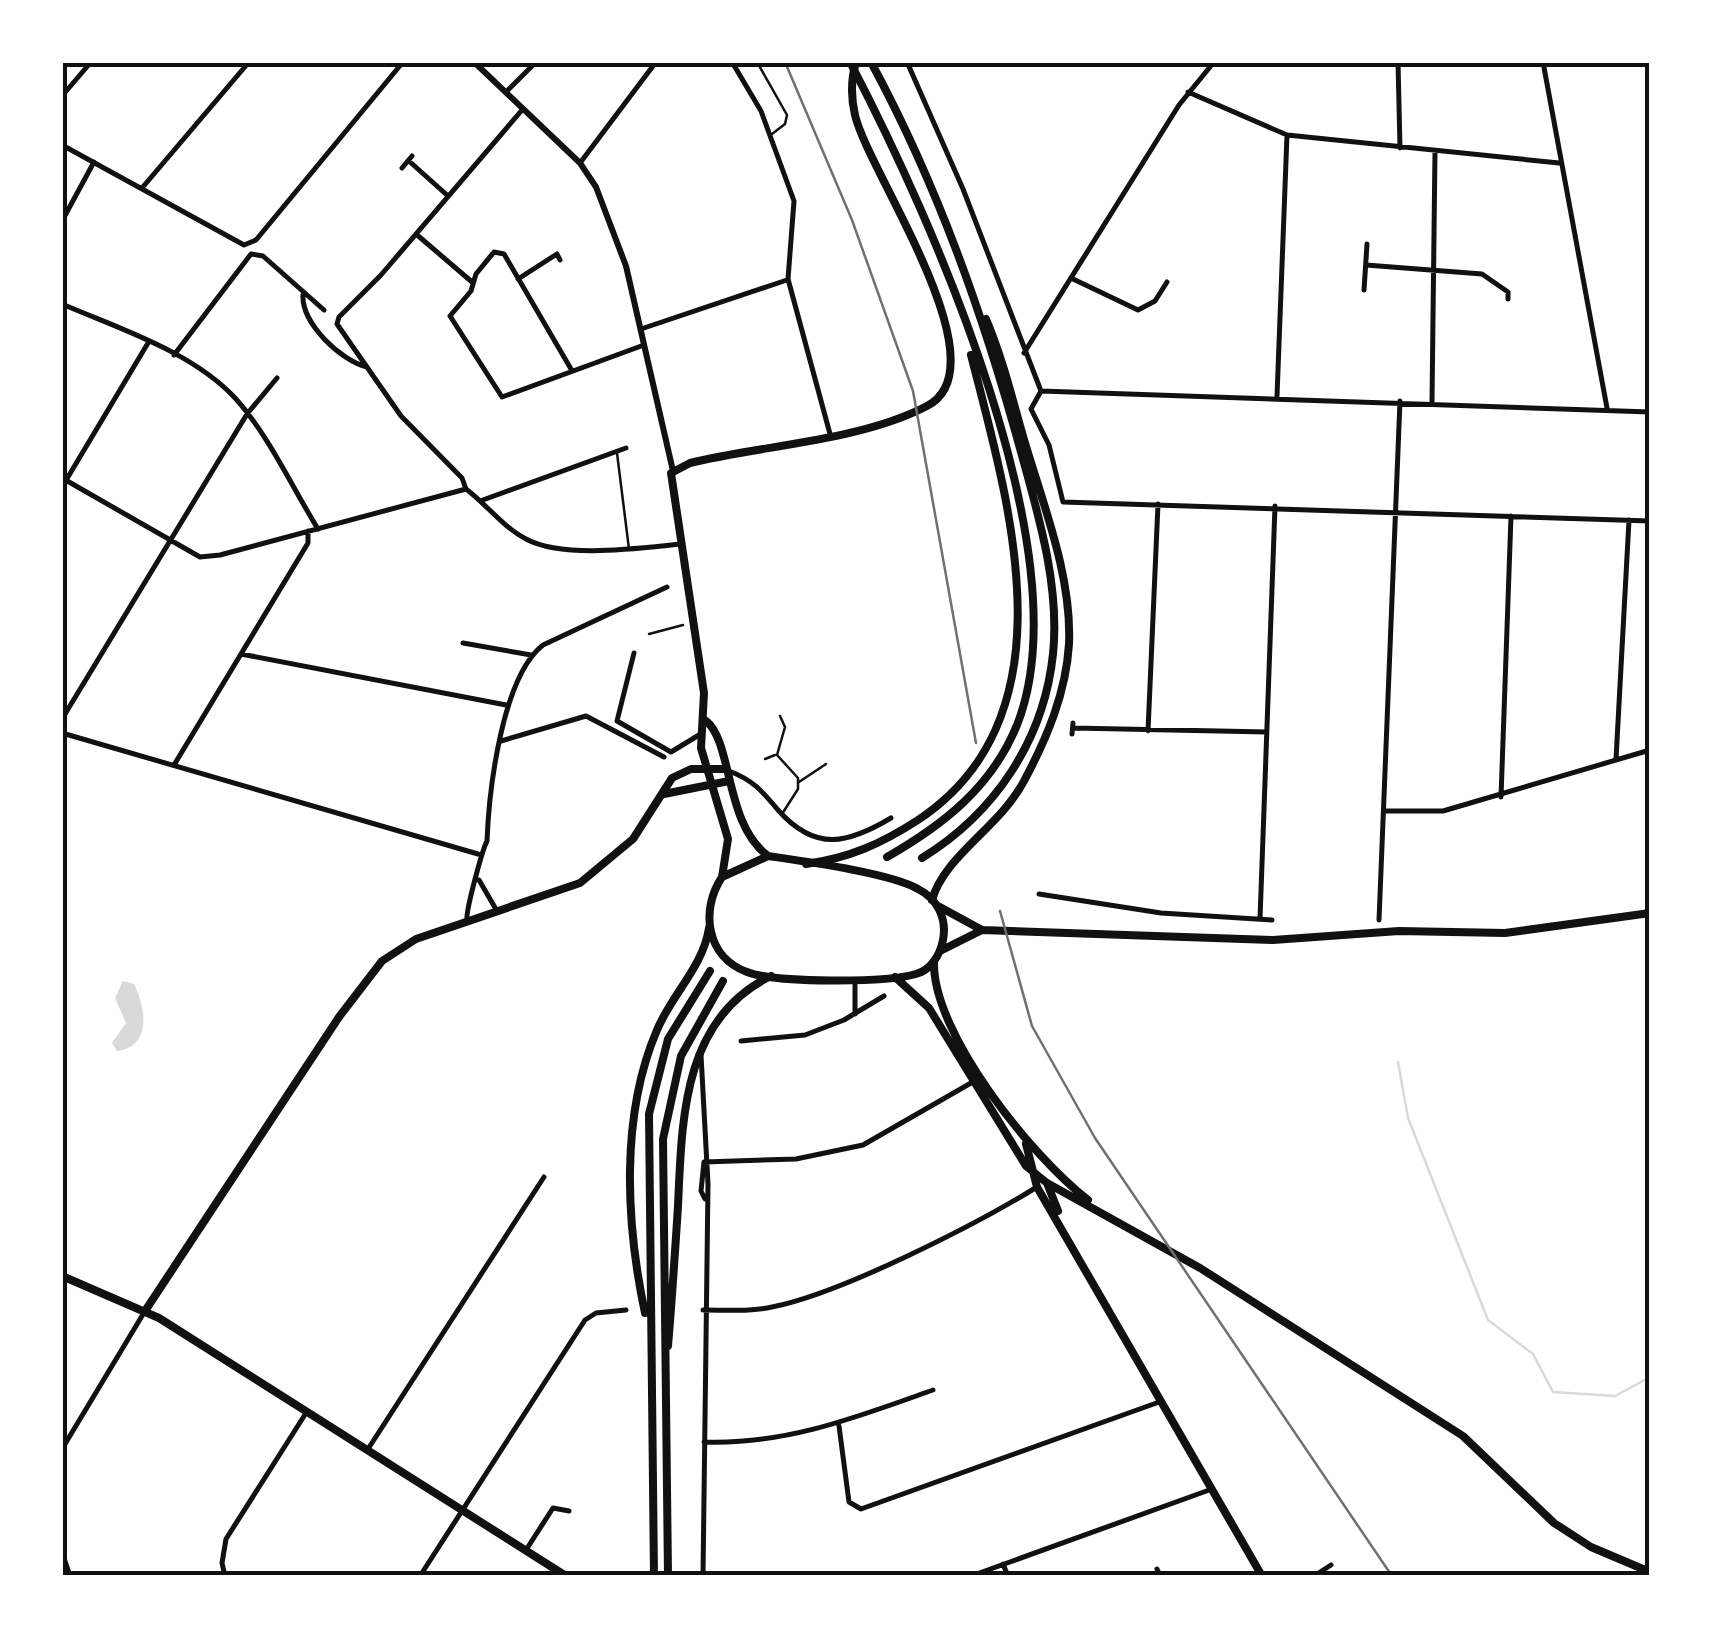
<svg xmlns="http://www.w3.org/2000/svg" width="1712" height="1638" viewBox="0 0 1712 1638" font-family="Rubik,sans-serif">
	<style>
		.water { fill: #d9d9d9 }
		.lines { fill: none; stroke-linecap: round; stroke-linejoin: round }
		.stream { stroke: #d9d9d9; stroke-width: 2.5 }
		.service { stroke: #111; stroke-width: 2.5 }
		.minor { stroke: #111; stroke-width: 5 }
		.tertiary { stroke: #111; stroke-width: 6 }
		.primary { stroke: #111; stroke-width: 8 }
		.trunk { stroke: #111; stroke-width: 8 }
		.rail { stroke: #707070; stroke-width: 2.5 }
		.neatline { fill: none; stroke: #111; stroke-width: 4 }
	</style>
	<rect width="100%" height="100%" fill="#fff"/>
	<path class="water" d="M123,981L134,984C146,1008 152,1047 117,1051L112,1043L126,1023L115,998Z"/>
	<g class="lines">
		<path class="stream" d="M1398,1062L1408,1118L1488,1320L1533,1354L1553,1392L1615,1396L1650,1377"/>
		<path class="service" d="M757,62L787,115L785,124L772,134
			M617,453L629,549
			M649,634L683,625
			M780,716L785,727L777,755L798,778V789L782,814
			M765,759L775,755
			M799,782L826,764"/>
		<path class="minor" d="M732,62L761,111L794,201L788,279
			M907,62L963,189L1041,391
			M1398,62L1400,148
			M1543,62L1607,408
			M506,92L536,62
			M1188,92L1287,135L1559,163
			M62,96L91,62
			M522,110L381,275L339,317L337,324L401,416L462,478L466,489C486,504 503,527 526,539C563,559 640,548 681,544
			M62,145L244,245L256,240L403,62
			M409,161L448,196
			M580,163L656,62
			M402,168L412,156
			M142,188L249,62
			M62,221L94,162
			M416,234L472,282
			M1366,265L1482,274L1508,292V299
			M518,279L557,254L560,260
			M788,279L830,434
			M1073,279L1138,310L1155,301L1167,282
			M1364,290L1367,244
			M303,295C301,323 341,361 367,367
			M62,304C120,329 193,352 236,399C269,436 292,487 318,529
			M641,329L787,280
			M1024,353L1179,105L1214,62
			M174,355L251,254L263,256L324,310
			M571,369L504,254L494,252L476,274L471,291L450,316L502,397L644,345
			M1041,391L1031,409L1049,445L1063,502L1650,521
			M1041,391L1650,412
			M1277,396L1287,135
			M1432,402L1435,151
			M62,478L200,557L220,555L466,489
			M62,487L148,343
			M480,501L626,448
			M463,643L531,655
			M634,653L617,721L671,752L699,735
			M241,654L506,705
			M62,719L247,414L277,378
			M1073,728L1267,732
			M1148,731L1158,504
			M62,733L478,854
			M1072,734L1073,723
			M501,741L586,716L664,757
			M1616,759L1629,520
			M174,765L308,543V531
			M729,771C753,780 762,791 778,810C816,853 849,843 891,818
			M1501,797L1511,516
			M1384,811H1443L1650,750
			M479,880L497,911
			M1039,894L1161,913L1272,920
			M1260,919L1275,506
			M1379,920L1400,401
			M467,921C465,912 483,848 487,841C489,790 502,677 543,645L667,587
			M855,1014V982
			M741,1041L805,1035L844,1020L884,996
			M701,1055L708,1184L703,1576
			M705,1199L701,1191L704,1162L796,1159L863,1145L971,1083
			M703,1310C726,1310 749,1312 772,1307C840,1294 977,1224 1037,1187
			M839,1426L849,1502L861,1509L1162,1401
			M704,1442C786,1445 857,1417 933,1390
			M62,1449L145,1311
			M368,1449L544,1177
			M526,1550L553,1508L569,1511
			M62,1552L70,1576
			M1003,1564L1008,1576
			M1157,1569L1160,1576
			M225,1576L222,1563L226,1539L306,1413
			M420,1576L585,1320L596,1313L626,1310
			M971,1576L1212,1489
			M1314,1576L1331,1565"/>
		<path class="tertiary" d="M474,62L580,163L596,187L626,266L673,471"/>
		<path class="primary" d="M706,721C733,742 724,823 768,856
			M664,794L729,781
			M768,856C802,861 891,873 918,889C938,899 947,919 943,940C940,955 931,970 916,974C885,983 776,983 747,972C706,957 700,910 722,877Z
			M722,877L728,839L701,748L704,693L671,473L690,463C764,445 860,441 927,406C1005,366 867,170 855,115C851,98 851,79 856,62
			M938,906L982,930L1273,940L1399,931L1505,933L1650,913
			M940,951L982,930
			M934,963C933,1034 1032,1157 1088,1200
			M895,977L929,1008L1026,1166L1047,1183L1200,1268L1463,1436L1554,1523L1591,1547L1650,1572
			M1026,1144L1037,1187L1262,1576
			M1047,1183L1058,1211
			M62,1276L159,1318L566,1576
			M145,1311L339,1017L382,961L416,939L580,883L633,839L672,778L691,769H725"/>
		<path class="trunk" d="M850,62C931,217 1084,556 1017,725C992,787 943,825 887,857
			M871,62C938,186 984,317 1021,452C1039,517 1060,587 1053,654C1044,740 995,813 922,858
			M806,864C849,858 881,844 918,820C1075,716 1009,504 971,355
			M932,900C944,856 1000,827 1024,781C1047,738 1066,693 1069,644C1072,577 1044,507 1025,443C1013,402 1003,359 986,319
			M645,1313C626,1224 620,1116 657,1030C672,994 703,967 709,928
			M668,1346C672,1299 675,1253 678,1206C682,1120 682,1019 771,976
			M654,1576L649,1114L668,1039L710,971
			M668,1576L663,1139L681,1056L723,981"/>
		<path class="rail" d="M785,62L852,220L913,391L976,743
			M1000,911L1032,1026L1095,1138L1392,1576"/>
	</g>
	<rect width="1712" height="1638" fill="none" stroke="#ffffff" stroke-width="130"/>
	<rect x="65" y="65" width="1582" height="1508" class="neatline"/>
</svg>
